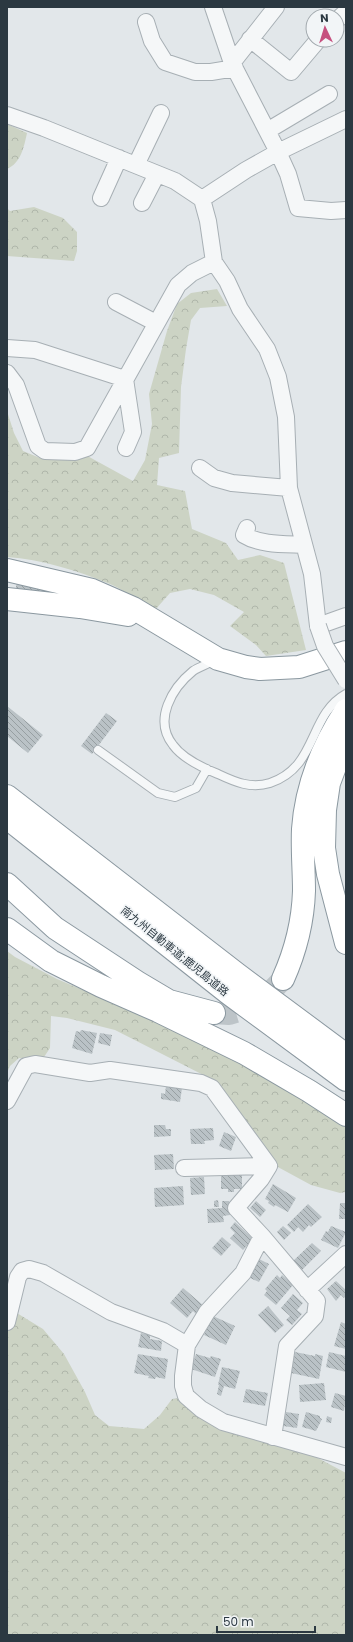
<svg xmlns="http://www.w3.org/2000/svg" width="353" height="1642" viewBox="0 0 353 1642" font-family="Poppins,'Noto Sans JP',sans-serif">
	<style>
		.forest { fill: url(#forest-crowns) }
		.building { fill: url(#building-back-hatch) }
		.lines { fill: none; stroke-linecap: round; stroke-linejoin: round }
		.highway-tunnel { stroke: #bdc4c8; stroke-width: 22; stroke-dasharray: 22 11; stroke-linecap: butt }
		.lane-casing { stroke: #a7afb4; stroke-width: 10 }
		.street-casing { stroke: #a7afb4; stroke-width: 18 }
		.highway-casing { stroke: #8b98a0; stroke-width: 24 }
		.lane { stroke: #f5f7f8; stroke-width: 8 }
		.street { stroke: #f5f7f8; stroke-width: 16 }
		.highway { stroke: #fff; stroke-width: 22 }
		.street-bridge-casing { stroke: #a7afb4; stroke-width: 18; stroke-linecap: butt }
		.street-bridge { stroke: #f5f7f8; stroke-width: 16 }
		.labels { text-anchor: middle; stroke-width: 3.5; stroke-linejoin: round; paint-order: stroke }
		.street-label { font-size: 11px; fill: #2b3841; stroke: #f2f5f7 }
	</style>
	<defs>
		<pattern id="forest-crowns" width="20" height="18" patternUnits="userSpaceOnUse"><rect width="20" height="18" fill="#ccd3c4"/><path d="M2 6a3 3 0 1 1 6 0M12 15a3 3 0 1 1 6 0" fill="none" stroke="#afb6aa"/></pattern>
		<pattern id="building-back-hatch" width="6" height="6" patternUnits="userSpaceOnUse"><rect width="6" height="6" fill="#bac2c6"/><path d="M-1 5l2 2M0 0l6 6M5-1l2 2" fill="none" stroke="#979fa2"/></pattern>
	</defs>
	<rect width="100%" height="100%" fill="#e2e7ea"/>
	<path class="forest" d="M7,124L27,133C24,147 21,163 7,169Z
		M34,207L63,218L77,232V251L74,261L7,256V208L10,211Z
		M217,289L227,306L200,308L191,320L186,349L181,387L179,453L159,458L157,485L185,491L192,529L226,543L238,560L260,555L284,563L306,650L266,656L256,645L230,626L244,612L214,595L190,589L170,593L155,610C140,602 126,591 110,584C78,571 41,559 7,557V411L14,433L23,451L40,458L60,460L82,453L133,481L145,460L152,424L149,394L167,331L177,304L191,293Z
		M7,951L15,957L57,979L142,1015L222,1052L346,1126V1192L340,1193L311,1185L276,1166L217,1082L115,1030L67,1018L51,1016L50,1048L42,1060L19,1058L10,1066L7,1073Z
		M7,1307L43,1329L64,1354L85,1392L95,1415L109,1426L144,1429L160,1415L172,1399L189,1397L222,1424L282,1439L346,1473V1635H7Z"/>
	<path class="building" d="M17,579L41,581L38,607L14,605Z
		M7,706L43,735L28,753L7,736Z
		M106,713L117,721L92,754L81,746Z
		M81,1030L97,1033L92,1054L72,1048L76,1031L80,1032Z
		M100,1033L112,1035L110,1046L98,1043Z
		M166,1086L182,1088L180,1102L161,1099V1093L165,1094Z
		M154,1125H165L166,1129H171V1136L154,1137Z
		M213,1128L214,1140L204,1141L205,1144H191L190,1129Z
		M224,1132L236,1137L231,1151L219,1146Z
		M173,1154L174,1169L155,1170L154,1155Z
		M221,1174H242V1189H234V1192H228V1189H221Z
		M204,1177L205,1194L191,1195L190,1178Z
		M273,1184L296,1198L288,1212L275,1205L274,1207L268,1203L269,1201L265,1199Z
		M183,1186L184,1205L155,1207L154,1188Z
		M218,1200L219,1207H214V1201Z
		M222,1201H229L230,1215L223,1216L224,1222L208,1223L207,1209L222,1208Z
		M256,1201L266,1210L260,1217L250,1208Z
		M340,1203H346V1219H339Z
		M308,1204L322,1217L311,1227L309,1225L303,1232L298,1227L294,1232L287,1225Z
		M235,1222L253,1239L243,1250L230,1238L235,1233L230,1228Z
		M283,1226L291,1233L284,1240L277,1232Z
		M331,1226L346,1232L338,1248L321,1240L326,1231L328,1232Z
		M222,1237L231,1245L221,1256L212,1248Z
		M312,1243L321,1251L302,1270L293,1261Z
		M257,1258L269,1264L259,1282L248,1277Z
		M277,1275L280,1278L282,1275L293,1285L276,1305L264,1295L267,1291L265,1289Z
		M336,1281L346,1290V1296L344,1298L341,1295L336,1301L327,1289Z
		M183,1288L204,1306L197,1315L193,1311L187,1318L170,1303Z
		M293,1294L303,1303L297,1310L302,1314L292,1325L286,1320L290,1316L281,1308Z
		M268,1306L284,1325L275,1333L258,1315Z
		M213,1316L235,1326L226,1345L204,1335Z
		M341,1322L346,1324V1349L334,1346Z
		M141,1333L150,1335V1339L162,1341L161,1351L138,1347Z
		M295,1352L315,1356V1354L323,1356L319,1379L291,1373Z
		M329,1352L346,1356V1372L326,1367Z
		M138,1354L168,1359L165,1379L156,1377L155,1379L148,1378L149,1376L134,1373Z
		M196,1354L210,1358L211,1356L221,1359L215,1377L191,1369Z
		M222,1367L240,1371L235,1389L224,1386L221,1396L217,1394L219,1385H218Z
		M324,1383L326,1400L300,1402L299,1385Z
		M246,1389L268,1393L265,1406L243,1402Z
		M335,1393L346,1396L344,1411L331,1407Z
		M286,1412L299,1414L297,1428L283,1426Z
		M306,1412L320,1416V1418L322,1419L316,1431L302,1427Z
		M327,1416L332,1418L331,1423L326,1422Z"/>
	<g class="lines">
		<path class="highway-tunnel" d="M214,1013L229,1014L258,1005L283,979"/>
		<defs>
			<path id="lane" d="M215,660C208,664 199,667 193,671C172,688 153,720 173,745C183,759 203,768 218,774C235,782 251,789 270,783C318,767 308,715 346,694
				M98,750L158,793L175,797L196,788L207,769"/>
			<path id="street" d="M213,7L232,63L278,152L288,174L298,208L331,211L346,210
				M337,20L346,12
				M146,22L152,41L165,62L195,72H211L235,68
				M250,39L291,72L318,40
				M232,63L276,7
				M7,115L44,128L175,181L202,199L208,221L214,262L227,281L240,309L267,349L278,377L286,417L289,488L312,574L318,626L346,616
				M267,131L329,94
				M136,165L161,113
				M101,198L119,158
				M202,199L246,170L278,152L346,119
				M142,203L157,174
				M116,302L156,323
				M7,348L35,350L125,379
				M7,373L16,385L38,446L45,451L75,452L87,448L178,285L192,273L214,262
				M125,379L133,432L126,448
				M200,468L214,478L232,483L289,488
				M247,528L244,535C260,545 285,544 304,545
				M7,1101L26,1066L35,1064L90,1073L110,1070L201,1083L212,1088L269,1166L261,1179L236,1208L262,1236
				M184,1168L269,1166
				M307,1290L346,1254
				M7,1322L18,1277L22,1271L29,1269L43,1273L111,1312L163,1331L187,1345
				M273,1437L287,1346L315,1316L317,1301L262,1236L243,1273L207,1312L187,1345L183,1376V1386L186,1396L201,1409L223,1422L346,1457"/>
			<path id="highway" d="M7,570L92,590L133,608L218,659L246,667L260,669L299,667L346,652
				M7,599L80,607L128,615
				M346,738L329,783L325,810L324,848L328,874L346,943
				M7,796L237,974L346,1055
				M7,818L228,993L346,1080
				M7,884L55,928L137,982L169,1001L214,1013
				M7,929L51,961L101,986L158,1011L244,1053L309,1091L346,1115
				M283,979C296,950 303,922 304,891C304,870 302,850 303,829C306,787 323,745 346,710"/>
		</defs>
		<use href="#lane" class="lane-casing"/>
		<use href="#street" class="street-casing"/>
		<use href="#highway" class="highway-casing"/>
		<use href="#lane" class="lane"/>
		<use href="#street" class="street"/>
		<use href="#highway" class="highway"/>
		<defs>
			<path id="street-bridge" d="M318,626L325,646L346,680"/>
		</defs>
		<use href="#street-bridge" class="street-bridge-casing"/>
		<use href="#street-bridge" class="street-bridge"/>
	</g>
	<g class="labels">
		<g class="street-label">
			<text transform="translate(175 951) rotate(39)" y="4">南九州自動車道;鹿児島道路</text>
		</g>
	</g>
	<rect width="353" height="1642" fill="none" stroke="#2b3841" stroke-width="16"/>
	<g transform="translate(325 28) rotate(356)"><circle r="19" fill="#f2f5f7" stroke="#a2a9ae"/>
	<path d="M0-3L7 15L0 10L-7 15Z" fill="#c6507f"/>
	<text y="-6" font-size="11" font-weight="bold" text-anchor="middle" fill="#2b3841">N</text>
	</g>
	<path d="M217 1626v6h98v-6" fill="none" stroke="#2b3841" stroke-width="2"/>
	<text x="223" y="1626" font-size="12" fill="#2b3841" stroke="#f2f5f7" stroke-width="3" paint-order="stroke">50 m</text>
</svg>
